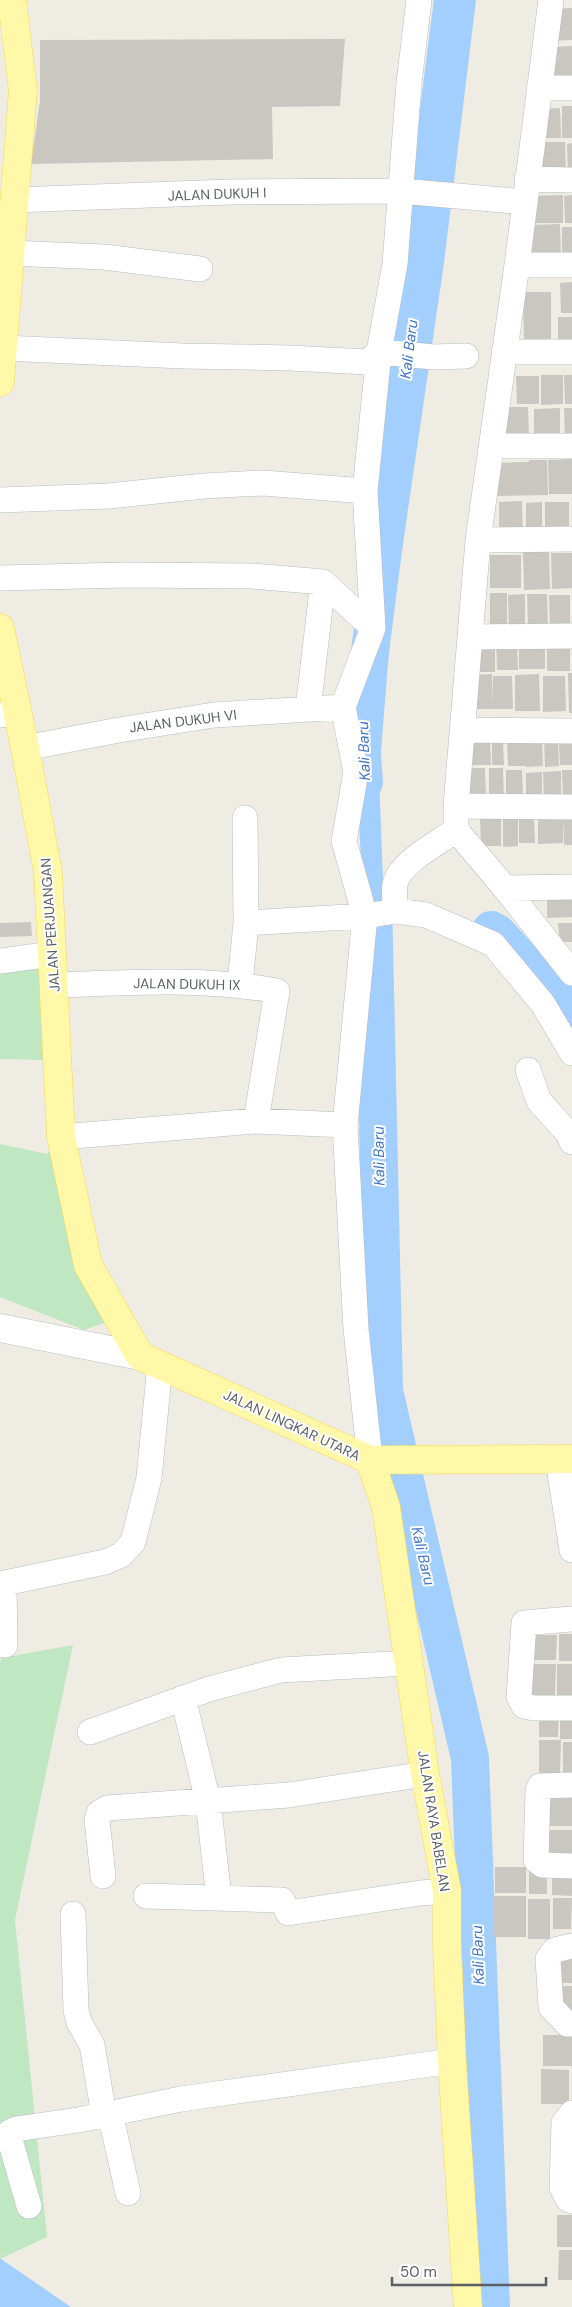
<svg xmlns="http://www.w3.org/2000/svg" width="572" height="2307" viewBox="0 0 572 2307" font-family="'DM Sans',sans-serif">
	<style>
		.green { fill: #bfe7c2 }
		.water { fill: #a3cfff }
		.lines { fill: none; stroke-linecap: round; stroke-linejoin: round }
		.river { stroke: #a3cfff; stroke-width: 38 }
		.building { fill: #c9c7c0 }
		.street-casing { stroke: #b8bbc0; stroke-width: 26 }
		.secondary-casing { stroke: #b9bcc2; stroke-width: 29 }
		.primary-casing { stroke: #f6d755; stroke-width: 29 }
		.street { stroke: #fff; stroke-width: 25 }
		.secondary { stroke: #fff; stroke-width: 28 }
		.primary { stroke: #fff8a8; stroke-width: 28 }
		.labels { text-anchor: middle; stroke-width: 4; stroke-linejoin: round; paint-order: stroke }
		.street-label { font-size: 14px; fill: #5b5f64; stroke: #fff }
		.water-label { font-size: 15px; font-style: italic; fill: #4176c7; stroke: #fff }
	</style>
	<rect width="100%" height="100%" fill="#efede3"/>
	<path class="green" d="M42,963L46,1060L0,1059V969Z
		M0,1144L47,1154L54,1145L107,1322L84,1330L0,1297Z
		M73,1645L15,1920L47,2237L0,2259V1665L1,1658Z"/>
	<path class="water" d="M452,0H476L444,263L391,626L379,776L384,907L364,911L356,772L373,628L406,431Z
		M0,2259H1L71,2307H0Z"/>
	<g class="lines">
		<path class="river" d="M364,782L360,730L453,0
			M373,899L384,1391L470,1758L491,2307
			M491,930L497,933L572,1015"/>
	</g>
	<path class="building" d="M572,8V40L550,41V9Z
		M345,39L340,106L272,107L273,159L31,164L40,101V40Z
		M572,46V82L551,83L550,47Z
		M562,106H572V138H562Z
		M560,108L561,138H539V109Z
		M542,142H565L566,174L542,175Z
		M572,143V175L568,176L567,144Z
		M563,195V223H531V196Z
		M572,195V223H565L564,196Z
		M560,224L561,261H531L530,225Z
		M562,227H572V260H562Z
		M572,282V313H561L560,283Z
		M523,292H551V345L524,346Z
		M558,317H572V356L558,357Z
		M541,375H563V404L541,405Z
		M564,375H572V404H565Z
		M516,376H539V404H517Z
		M504,407H528L529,442L505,443Z
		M560,408V442L534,443V409Z
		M564,408H572V444H565Z
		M572,459V494H549L548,460Z
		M529,460H547L548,495L494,496V463L529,462Z
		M522,501L523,535L499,536V502Z
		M542,502V536L526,537V503Z
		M545,502H569V535H545Z
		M523,552H549L550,589L524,590Z
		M551,553H572V588L552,589Z
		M490,555H521V588H490Z
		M490,593H507V630H490Z
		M525,594V631H509L508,595Z
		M527,594H547L548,627H528Z
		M549,595H570V625H550Z
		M496,641H517L518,670H497Z
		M495,642V672H474L473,643Z
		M519,642H545V669H519Z
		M547,642H570V671H547Z
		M568,673H572V713H569Z
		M492,674L493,703V676H512L513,709H474L473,675Z
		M539,674L540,711H515V675Z
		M543,676H565L566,711L543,712Z
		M542,740L543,766L526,767V748V766H508L507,741Z
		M544,740H558L559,766L545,767Z
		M572,740V765H560L559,741Z
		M490,742L491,765H468L467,743Z
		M492,742H503L504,765H492Z
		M467,768H485L486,797H468Z
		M489,768H503L504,799L489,800Z
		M506,770H522L523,797H506Z
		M562,770H572V802H563Z
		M561,771V802H544L543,772Z
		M542,772V798L526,799V773Z
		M563,813V843L538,844V814Z
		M563,813H572V845H564Z
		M501,817V846H481L480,818Z
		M503,817H518V846L503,847Z
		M519,817H534L535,843H519Z
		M572,896V917L547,918V897Z
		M31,922L32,936L0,937V923Z
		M558,923H572V942H560Z
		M559,1634H572V1661H559Z
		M532,1635H557L556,1660H531Z
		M531,1664H556L555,1695H531Z
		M557,1664H572V1696H557Z
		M539,1709H559L558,1737H539Z
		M560,1710H572V1739H560Z
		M539,1740H561L560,1773H539Z
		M563,1742H572V1774H563Z
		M541,1792H572V1826H540Z
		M546,1830H572V1856H546Z
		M495,1867H526V1893H495Z
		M552,1867H572V1896L552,1895Z
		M529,1868H547V1894H529Z
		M493,1896H526V1937H493Z
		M553,1898H572L571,1929H553Z
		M528,1899H550V1939H528Z
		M561,1954H572V1983H561Z
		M559,1986H572V2016H559Z
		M543,2035H572V2066H543Z
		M541,2069L569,2070V2104H541Z
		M557,2215H572V2247H557Z
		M559,2250H572V2280H558Z"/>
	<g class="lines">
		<defs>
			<path id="street" d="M551,0L517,265L478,540L456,806V830L505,888L572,973
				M539,88H572
				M527,179L572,180
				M14,200L229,192L401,191L525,202
				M10,253L104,257L200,269
				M517,265H572
				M3,348L183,356L290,358L367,362L379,352L434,357L466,356
				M504,352H572
				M492,446H572
				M0,500L109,496L204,486L263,483L365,491
				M478,540L572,539
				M0,578L125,575L252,576L323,582L373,628
				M471,637L572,636
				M308,709L323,582
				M0,715L18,713
				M463,730L572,731
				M25,748L119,730L214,715L343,707
				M456,806L572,807
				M505,888L572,887
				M396,911L426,915L493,944L543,1004L572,1053
				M246,923L365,916L396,911C395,900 392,886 398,876C410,857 438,843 456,830
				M0,961L52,954
				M240,984L246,923L245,818
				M54,985C128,983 204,977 277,991L256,1121
				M528,1070L539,1101L567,1132L572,1142
				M61,1137L256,1121L345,1125
				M370,1460L356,1329L345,1125L365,916L344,841L356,772L343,707L373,628L365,491L379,352L395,264L409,83L419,0
				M558,1460L572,1550
				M4,1583L5,1645
				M0,1584L105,1562L121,1555L133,1542L149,1478L160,1365
				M572,1619L524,1623L519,1697L524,1706L534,1708H572
				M183,1698L208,1801L219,1898
				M90,1732L209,1689L281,1670L409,1663
				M572,1785L540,1786L538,1791L536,1860L542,1865L572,1866
				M103,1876L97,1820L99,1813L107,1808L289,1795L425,1774
				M146,1896L282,1900L288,1913L420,1893L447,1891
				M73,1914L76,2010L79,2022L92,2045L104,2115
				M572,1946L555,1950L548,1959L551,2007L567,2024H572
				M110,2113L128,2193
				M572,2113L564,2123L562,2188L568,2199L572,2201
				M29,2206L10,2140V2132L16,2129L78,2120L181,2099L452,2061"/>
			<path id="secondary" d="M0,1328L140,1356"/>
			<path id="primary" d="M0,382L23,91L12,0
				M0,628L25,748L48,872L61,1137L88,1265L140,1356L370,1460L572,1459
				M370,1460L386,1507L425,1774L447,1891V1945L452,2061L468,2307"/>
		</defs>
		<use href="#street" class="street-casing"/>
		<use href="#secondary" class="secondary-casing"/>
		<use href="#primary" class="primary-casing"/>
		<use href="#street" class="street"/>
		<use href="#secondary" class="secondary"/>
		<use href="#primary" class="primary"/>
	</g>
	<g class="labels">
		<g class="street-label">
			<text transform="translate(217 194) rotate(-2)" y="5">JALAN DUKUH I</text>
			<text transform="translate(183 721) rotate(-7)" y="5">JALAN DUKUH VI</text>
			<text transform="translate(50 925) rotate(-94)" y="5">JALAN PERJUANGAN</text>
			<text transform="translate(187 984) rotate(1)" y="5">JALAN DUKUH IX</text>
			<text transform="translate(292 1425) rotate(25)" y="5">JALAN LINGKAR UTARA</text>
			<text transform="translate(434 1821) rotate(81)" y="5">JALAN RAYA BABELAN</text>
		</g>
		<g class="water-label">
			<text transform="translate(409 349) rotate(-83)" y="5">Kali Baru</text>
			<text transform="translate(364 751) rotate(-92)" y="5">Kali Baru</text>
			<text transform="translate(379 1156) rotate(-91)" y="5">Kali Baru</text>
			<text transform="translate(423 1556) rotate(77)" y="5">Kali Baru</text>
			<text transform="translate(478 1955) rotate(-92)" y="5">Kali Baru</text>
		</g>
	</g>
	<path d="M392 2277v8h154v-8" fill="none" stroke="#5b5f64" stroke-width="2.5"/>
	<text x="400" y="2277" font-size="15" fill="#5b5f64" stroke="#ffffff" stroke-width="4" paint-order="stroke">50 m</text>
</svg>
